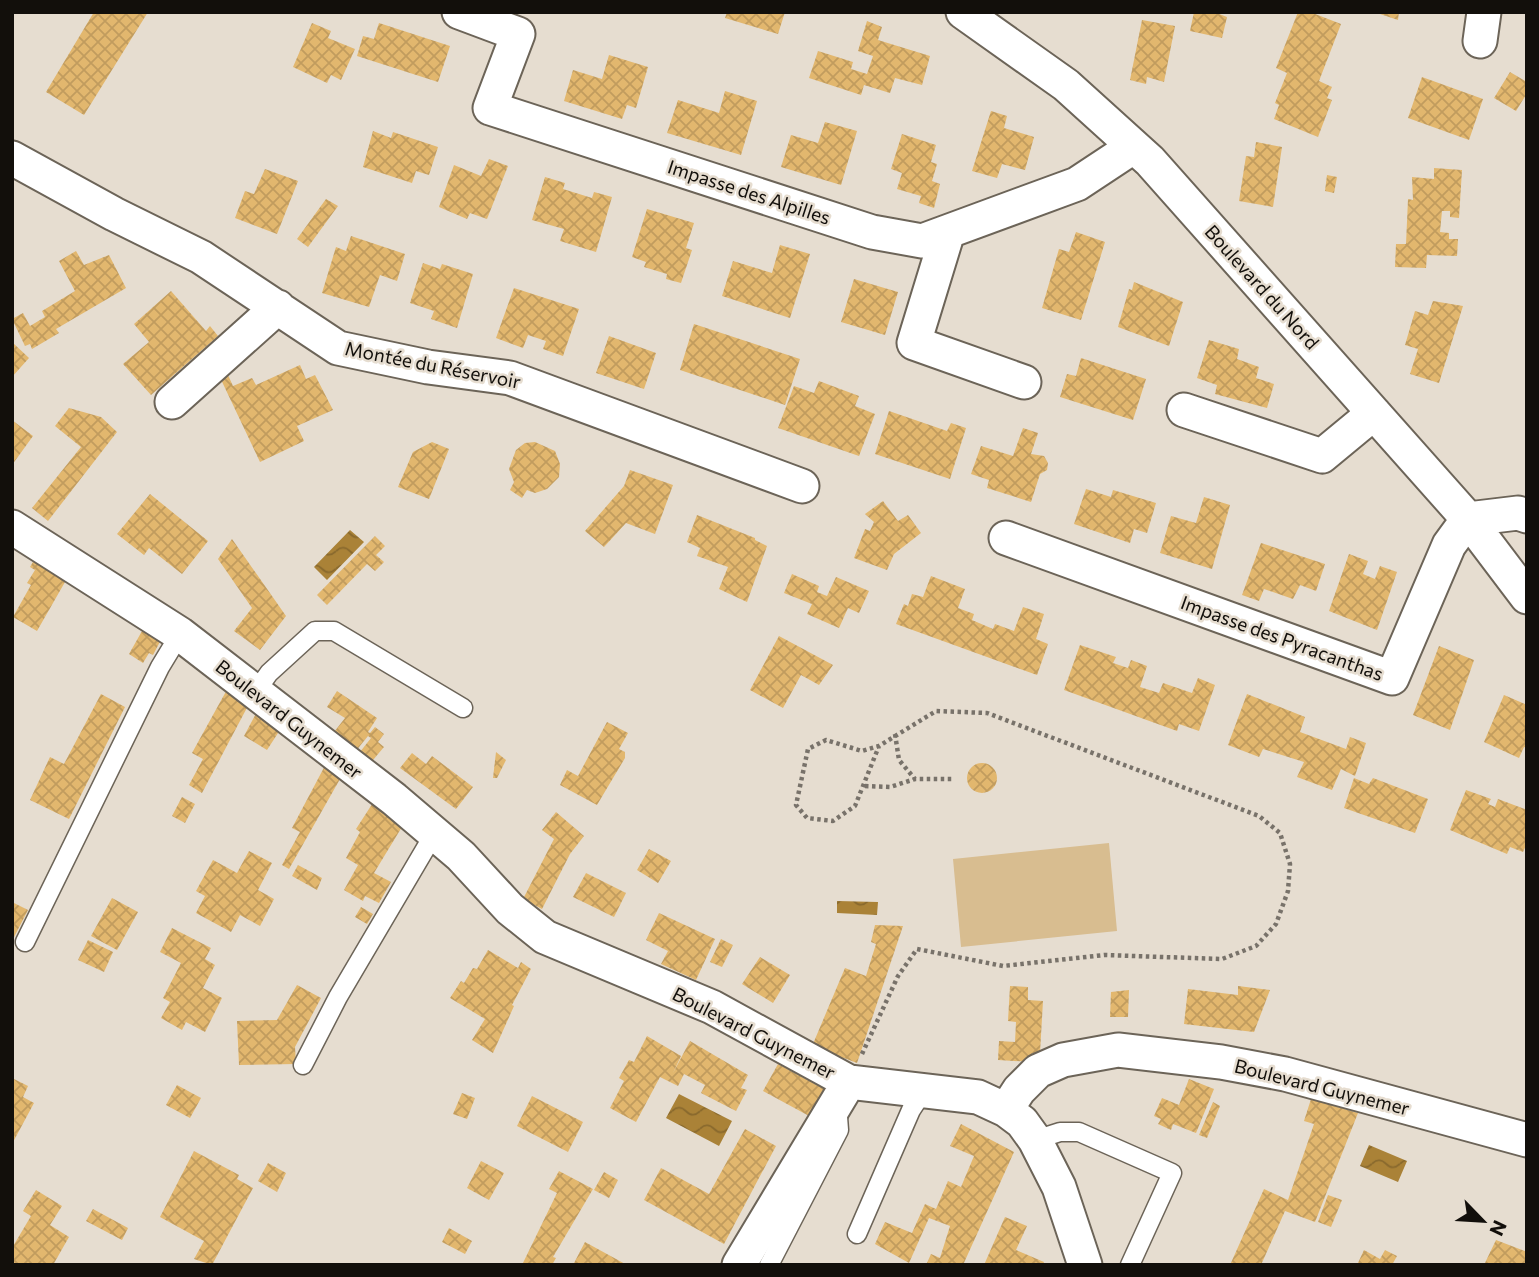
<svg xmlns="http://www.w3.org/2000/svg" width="1539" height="1277" viewBox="0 0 1539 1277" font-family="Commissioner,sans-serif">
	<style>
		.garden { fill: #d8bd90 }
		.water { fill: url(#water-waves) }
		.building { fill: url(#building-cross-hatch) }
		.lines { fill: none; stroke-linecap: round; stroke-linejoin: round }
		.service-casing { stroke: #6c6458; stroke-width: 21 }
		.minor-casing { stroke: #6c6458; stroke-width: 37 }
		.path { stroke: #78726a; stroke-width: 4.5; stroke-dasharray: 3.5 3.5; stroke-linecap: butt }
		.service { stroke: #fff; stroke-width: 18 }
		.minor { stroke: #fff; stroke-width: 33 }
		.labels { text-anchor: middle; stroke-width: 5; stroke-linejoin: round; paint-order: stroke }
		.street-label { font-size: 19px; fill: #120f0b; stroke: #e6ddd0 }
	</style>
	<defs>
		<pattern id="water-waves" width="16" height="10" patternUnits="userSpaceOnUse" patternTransform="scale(1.75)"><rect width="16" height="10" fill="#aa8237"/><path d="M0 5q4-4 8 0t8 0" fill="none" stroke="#89692d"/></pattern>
		<pattern id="building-cross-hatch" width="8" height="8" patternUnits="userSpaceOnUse" patternTransform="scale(1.75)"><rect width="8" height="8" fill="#e2b76e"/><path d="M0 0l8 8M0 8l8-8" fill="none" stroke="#c19c5e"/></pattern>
	</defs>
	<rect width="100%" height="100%" fill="#e6ddd0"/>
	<path class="garden" d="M1109,843L1117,931L961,947L953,859Z"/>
	<path class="water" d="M350,530L364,542L327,580L314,567Z
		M837,901L878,902L877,915L837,913Z
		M679,1094L732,1121L719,1146L666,1118Z
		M1369,1145L1407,1161L1398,1182L1360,1166Z"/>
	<path class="building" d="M148,12L84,115L46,92L94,12Z
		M727,12H785L778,34L725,18Z
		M1194,12H1214L1227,17L1222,38L1190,31Z
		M1298,12H1310L1341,24L1319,81L1332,87L1327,98L1332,100L1318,137L1274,119L1279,105L1275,103L1287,73L1276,68Z
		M1381,12H1399L1398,20L1380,14Z
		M1142,20L1175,26L1164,82L1147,77L1146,84L1130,80Z
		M867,21L882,27L878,40L930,56L922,85L895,78L890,93L864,85L861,95L809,78L818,51L853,62L851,69L867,74L873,56L858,51Z
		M312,23L331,31L328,38L355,49L341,80L331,75L327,83L293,67Z
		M379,23L450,46L438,82L357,56L363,36L374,39Z
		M609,55L648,67L636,108L627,105L622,119L564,101L573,70L602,79Z
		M1510,72L1527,82V93L1516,111L1494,98Z
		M1422,77L1483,99L1469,140L1408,118Z
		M725,91L757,101L741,155L667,133L678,100L719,113Z
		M991,111L1007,116L1004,128L1034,137L1025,170L1002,164L997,178L972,171Z
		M825,122L857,131L841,185L781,167L791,135L818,143Z
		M373,131L391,138L393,132L438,147L429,175L416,171L412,183L363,167Z
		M902,134L936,145L931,162L937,164L932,181L940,184L934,208L919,203L921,196L897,189L902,173L891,169Z
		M1256,142L1282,147L1273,207L1239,201L1246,156L1254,157Z
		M489,159L508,166L487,219L470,213L467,219L439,207L454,165L481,176Z
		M1434,168L1462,170L1459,218L1450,217V211H1442L1440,232L1449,233V239H1458L1457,256L1427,255L1426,268L1395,267L1396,244H1406L1408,199L1413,200L1412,177L1434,179Z
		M265,169L298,181L277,234L235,218L245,191L254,194Z
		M1327,175L1337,177L1334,193L1325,191Z
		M545,177L565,183L563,189L592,198L594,192L612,197L596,252L560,241L564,229L532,220Z
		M326,199L338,206L308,247L297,239Z
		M647,209L694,223L686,248L692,250L681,283L666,279L667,274L644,267L646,262L632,257Z
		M1076,232L1105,242L1081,320L1042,308L1059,249L1069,252Z
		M351,236L405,254L397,281L380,275L369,307L322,293L336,247L346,251Z
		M780,245L810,254L790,318L722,296L733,261L772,273Z
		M76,251L84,265L109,255L126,288L56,329L59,333L32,349L30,344L25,346L12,319L23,313L30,326L45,317L42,311L75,291L59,261Z
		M423,263L440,269L442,264L473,274L457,328L431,319L434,311L410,303Z
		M854,279L898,292L885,335L841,322Z
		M1134,282L1183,302L1169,346L1118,327L1129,289L1132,290Z
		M514,288L579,309L563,356L543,349L546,341L528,335L523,348L496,338Z
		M171,291L206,331L210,326L218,336L151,395L123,364L149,342L134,324Z
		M1433,301L1463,306L1439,383L1410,374L1418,349L1405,345L1415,311L1428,315Z
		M694,324L800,359L785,405L680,370Z
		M609,336L656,353L644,389L596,373Z
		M1209,340L1239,349L1237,359L1259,367L1256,378L1274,384L1267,408L1215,394L1217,385L1197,378Z
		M12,342L29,358L12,377Z
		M1081,358L1146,379L1133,420L1060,397L1067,374L1076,376Z
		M223,364L233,386L252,378L256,385L300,365L306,379L315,375L333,410L297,426L304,441L260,462L216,369Z
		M819,381L859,396L855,406L875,414L859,456L778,428L794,386L814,393Z
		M69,408L101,417L117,432L48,521L32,508L81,447L55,426Z
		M889,411L947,431L951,423L966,428L950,479L875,454Z
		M12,420L33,436L12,465Z
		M1023,428L1038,433L1031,454L1044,456L1048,463L1047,470L1040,474L1031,502L987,488L989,480L971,474L981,446L1013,456Z
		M432,442L449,449L429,499L398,487L413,452Z
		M535,442L555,451L560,464L559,477L547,489L535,493L527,490L522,498L510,490L514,482L509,469L516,450L525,443Z
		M630,470L673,485L655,534L626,523L604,547L585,531L624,486Z
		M1086,489L1111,497L1113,490L1156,503L1147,533L1134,529L1130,543L1074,524Z
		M150,494L208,541L182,574L149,548L144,555L117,534Z
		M1204,497L1230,505L1212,569L1160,553L1171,516L1196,523Z
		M883,501L898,521L908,515L921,533L894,554L887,570L854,558L865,529L870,531L874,522L865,514Z
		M697,515L755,538V540L767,546L747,602L719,589L728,567L697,556L700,548L687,542Z
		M375,536L385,546L376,555L384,562L375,571L367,564L327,605L317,595Z
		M232,539L286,616L260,650L234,631L252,608L218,559Z
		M1261,543L1325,564L1316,591L1300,585L1293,599L1264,589L1259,601L1242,595Z
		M1349,554L1368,561L1363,574L1375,579L1380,566L1397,572L1377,630L1329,611Z
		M37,555L69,575L37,631L13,617L31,585L27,583L35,570L30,567Z
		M792,574L819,586L817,592L827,596L836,577L869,591L859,613L848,608L839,628L807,614L812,604L784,593Z
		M931,576L965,589L958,608L974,614L972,620L993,629L995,624L1014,631L1023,607L1044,614L1036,639L1048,644L1037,675L896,624L904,604L908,606L912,594L923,597Z
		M146,624L163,636L153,655L149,653L143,663L129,654Z
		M779,636L833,665L819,685L801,675L783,708L750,690Z
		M1080,645L1116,657L1113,663L1128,668L1131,660L1147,666L1140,687L1159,693L1163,683L1192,693L1198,678L1215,685L1199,731L1179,724L1177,731L1064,690Z
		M1439,646L1474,660L1450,730L1413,715Z
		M229,686L250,702L202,793L189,785L203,759L192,753Z
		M337,691L377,718L368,732L370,733L375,727L384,734L378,742L384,747L367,767L356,757L371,738L368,736L351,757L327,741L345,718L327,707Z
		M101,694L125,707L69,819L30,800L50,757L64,764Z
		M1247,694L1305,717L1300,732L1346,749L1350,737L1366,743L1355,776L1341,769L1332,790L1297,777L1304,762L1263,749L1259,757L1228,745Z
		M1504,695L1527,705V748L1524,747L1519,758L1484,742Z
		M259,708L280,730L267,750L244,736Z
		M607,722L628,733L619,749L625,752V758L597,805L560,785L567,770L578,776Z
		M496,752L506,760L497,778H493Z
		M412,753L426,764L432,756L473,787L456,809L400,768Z
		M328,760L344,772L289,869L282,865L300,832L292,828Z
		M967 778a15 15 0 1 1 30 0a15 15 0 1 1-30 0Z
		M1354,778L1369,784L1373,778L1428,799L1415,833L1344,808Z
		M1466,790L1491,799L1488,804L1495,807L1498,799L1527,810V843L1523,852L1510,847L1507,854L1450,830Z
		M378,795L408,817L374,873L391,882L379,903L365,896L363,901L344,890L358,865L346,858L360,832L356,829Z
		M182,797L195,804L185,823L172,816Z
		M556,812L584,836L570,854L542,909L523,899L554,839L542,830Z
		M649,849L671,861L658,883L637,870Z
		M249,851L272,863L258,890L274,899L260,926L240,915L231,932L196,913L205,896L196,891L213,860L237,873Z
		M298,865L322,878L317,890L292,876Z
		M586,873L626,893L614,917L573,897Z
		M112,898L138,912L117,950L91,936Z
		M12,902L28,910L12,941Z
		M361,907L373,914L367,924L355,917Z
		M659,913L715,939L696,980L661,964L668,951L646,940Z
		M875,925L903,926L857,1063L844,1058L840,1066L810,1051L845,968L866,976L876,944L871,942Z
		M172,928L211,948L205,959L215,965L203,988L222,998L205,1032L186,1022L182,1030L161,1018L170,1002L163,998L181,963L160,952Z
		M721,939L733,945L722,967L710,962Z
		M88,940L113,952L104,972L78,960Z
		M488,950L518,968L521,962L531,969L512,1005L514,1006L493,1053L472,1040L485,1019L450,998L461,981L464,983L473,968L477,969Z
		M760,957L790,975L773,1003L742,984Z
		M297,985L321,998L295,1047L296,1064L239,1065L237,1021L277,1020Z
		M1010,986L1028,987V1000L1043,1001L1040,1053H1032V1062L998,1060L999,1041L1015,1042L1016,1022L1008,1021Z
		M1238,986L1270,990L1254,1032L1184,1024L1188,989L1238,995Z
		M1129,990L1128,1017H1110L1111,992Z
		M647,1036L681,1056L673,1073L690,1041L748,1075L741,1088L747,1090L736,1111L701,1093L705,1085L684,1074L678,1086L660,1077L636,1122L610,1108L624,1081L619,1078L629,1060L634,1062Z
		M778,1064L826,1090L811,1117L763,1091Z
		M12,1078L28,1086L23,1097L34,1103L12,1144Z
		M1189,1079L1214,1089L1196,1133L1173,1124L1171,1130L1158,1124L1161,1119L1154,1116L1162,1098L1179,1105Z
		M177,1085L201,1098L190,1118L166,1105Z
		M462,1093L475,1098L467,1119L453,1114Z
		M532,1096L583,1122L568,1152L517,1126Z
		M1311,1099L1358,1113L1315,1222L1285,1211L1261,1265H1230L1264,1189L1288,1200L1314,1124L1304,1121Z
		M1213,1102L1220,1106L1207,1138L1199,1135Z
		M961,1124L1014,1152L963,1265H926L931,1254L940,1258L950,1226L929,1218L909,1263L875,1244L885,1222L912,1233L925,1204L936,1209L948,1181L961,1187L974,1156L950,1146Z
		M745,1129L776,1146L724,1244L644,1200L661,1168L709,1194Z
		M194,1151L239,1175L237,1179L253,1188L212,1265L194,1259L204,1241L160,1217Z
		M481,1161L504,1173L489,1200L467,1188Z
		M268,1163L286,1173L277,1192L258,1181Z
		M559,1171L593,1189L553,1257L556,1258L552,1265H522L557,1193L549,1189Z
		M604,1172L618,1180L609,1198L594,1190Z
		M36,1190L62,1206L50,1225L69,1237L53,1265H12V1248L31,1216L23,1211Z
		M1328,1195L1342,1200L1331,1227L1318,1222Z
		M93,1209L128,1228L122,1240L86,1221Z
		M1005,1217L1027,1226L1016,1250L1044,1262L1043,1265H984Z
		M449,1228L472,1241L465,1254L442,1242Z
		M1496,1240L1527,1252V1265H1484Z
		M585,1242L627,1265H573Z
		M1364,1250L1380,1259L1385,1250L1397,1256L1392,1265H1357Z"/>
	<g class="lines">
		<defs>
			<path id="service" d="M254,694L269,673L315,631H334L463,708
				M25,942L160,667L180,634
				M303,1065L338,997L434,834
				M1035,1140L1060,1132H1079L1172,1173L1130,1265
				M857,1234L911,1110L924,1090
				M769,1265L839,1130L838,1117"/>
			<path id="minor" d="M459,12L518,34L490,108L872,232L922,241L1077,184L1133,147
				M963,12L1066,85L1150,161L1468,519L1527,597
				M1480,41L1484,12
				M12,158L114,214L201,257L338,348L428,367L510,378L802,486
				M948,232L914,343L1024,382
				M172,402L278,307
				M1184,410L1322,456L1374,413
				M12,527L180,634L394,799L461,856L510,909L545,937L712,1007L849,1082L978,1097L1006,1110L1022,1122L1035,1140L1059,1187L1085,1265
				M1006,538L1392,678L1449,545L1468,519L1518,513L1527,516
				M1006,1110L1019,1090L1038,1071L1063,1060L1118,1050L1221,1062L1285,1074L1527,1140
				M739,1265L849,1082"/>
		</defs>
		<use href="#service" class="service-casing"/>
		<use href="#minor" class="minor-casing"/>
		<path class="path" d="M895,734L899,760L915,779
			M865,786L890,787L915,779H954
			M862,1054L898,976L917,949L1003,966L1104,955L1222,959L1256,946L1276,924L1288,891L1290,864L1280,833L1259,816L987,713L936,711L879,746L862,751L826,740L808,749L796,805L807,818L833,821L855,806L879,746"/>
		<use href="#service" class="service"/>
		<use href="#minor" class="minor"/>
	</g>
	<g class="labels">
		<g class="street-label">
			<text transform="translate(749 192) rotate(18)" y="7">Impasse des Alpilles</text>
			<text transform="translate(1262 287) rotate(48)" y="7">Boulevard du Nord</text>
			<text transform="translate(433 365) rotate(11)" y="7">Montée du Réservoir</text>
			<text transform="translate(1282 638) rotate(20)" y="7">Impasse des Pyracanthas</text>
			<text transform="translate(289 719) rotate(38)" y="7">Boulevard Guynemer</text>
			<text transform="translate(754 1033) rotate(27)" y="7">Boulevard Guynemer</text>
			<text transform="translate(1322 1087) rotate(14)" y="7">Boulevard Guynemer</text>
		</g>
	</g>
	<rect width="1539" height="1277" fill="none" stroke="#120f0b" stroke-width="28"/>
	<g transform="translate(1483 1221) rotate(115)" stroke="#e6ddd0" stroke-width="5" paint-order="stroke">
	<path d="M0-5L12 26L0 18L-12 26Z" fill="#120f0b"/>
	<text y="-10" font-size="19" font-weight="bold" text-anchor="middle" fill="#120f0b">N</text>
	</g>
</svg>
